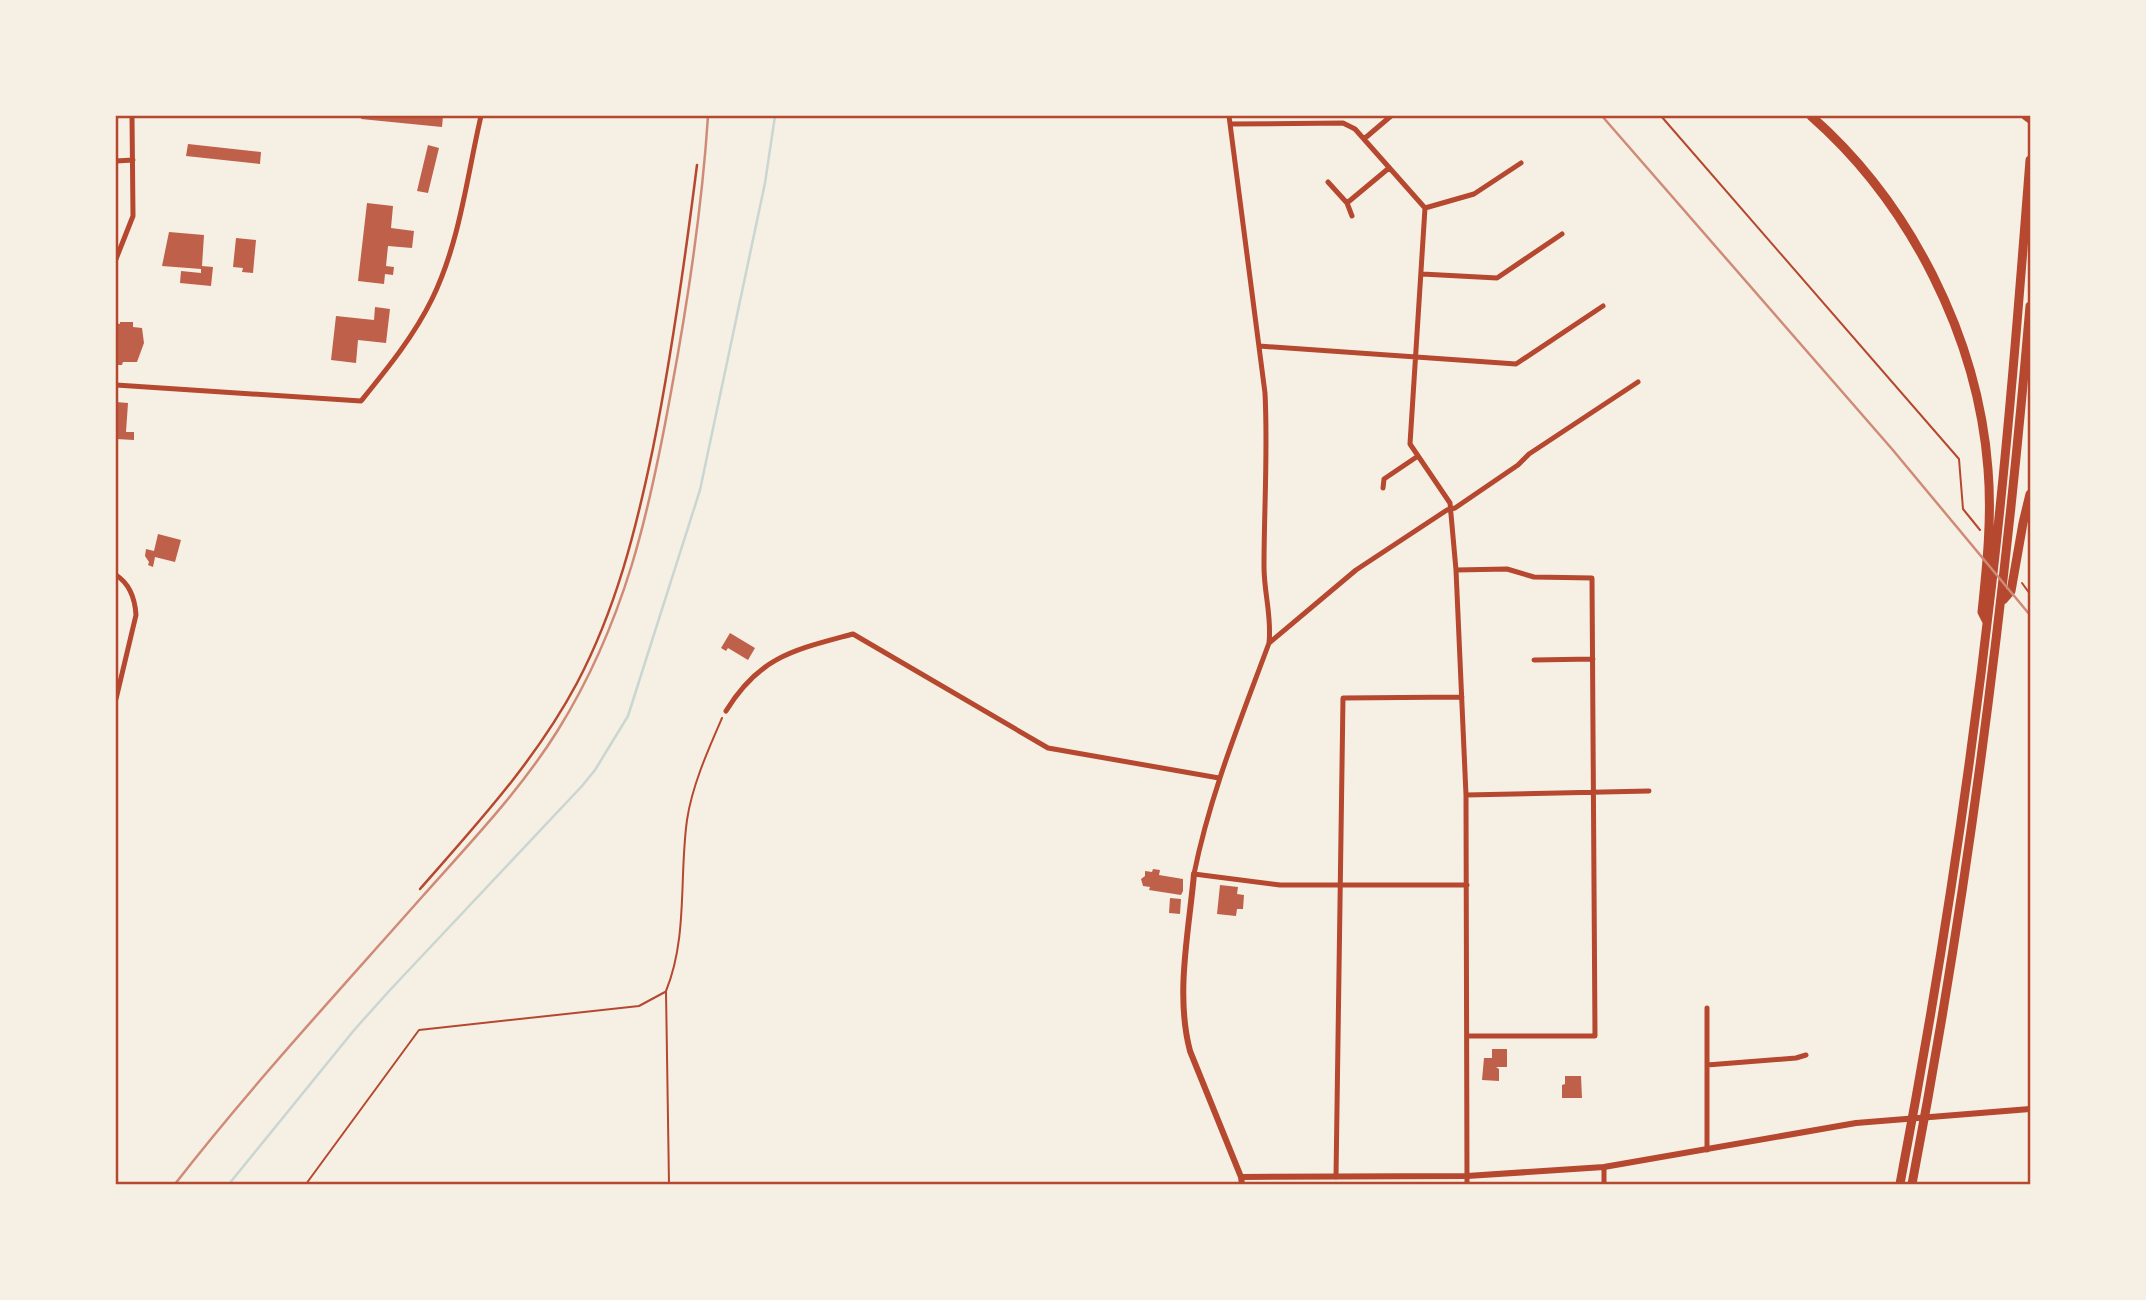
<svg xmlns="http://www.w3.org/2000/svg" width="2146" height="1300" viewBox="0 0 2146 1300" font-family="'Titillium Web',sans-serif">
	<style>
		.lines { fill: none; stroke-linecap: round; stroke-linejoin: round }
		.stream { stroke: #c9d6d2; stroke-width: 2.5 }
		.building { fill: #bf614a }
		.path { stroke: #b5482f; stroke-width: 2 }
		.service { stroke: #b5482f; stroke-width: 2.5 }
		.minor { stroke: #b5482f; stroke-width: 5 }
		.tertiary { stroke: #b5482f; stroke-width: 6 }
		.trunk { stroke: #b5482f; stroke-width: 9 }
		.rail { stroke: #cf8b77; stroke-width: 2.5 }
		.neatline { fill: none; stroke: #b5482f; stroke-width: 2.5 }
	</style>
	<rect width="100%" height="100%" fill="#f6efe4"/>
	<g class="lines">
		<path class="stream" d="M229,1184L355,1029L390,990L582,786L595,770L628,716L700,490L765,183L775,116"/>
	</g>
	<path class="building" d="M362,116H443L442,127L361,119Z
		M188,144L261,152L260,164L186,156Z
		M428,145L439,148L428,193L417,191Z
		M367,203L393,206L391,228L414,231L412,248L388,246L386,266L394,267L393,275L385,274L384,284L358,281Z
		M169,232L204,235L202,266L213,267L211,286L180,283L181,271L201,273V269L162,266Z
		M236,238L256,240L253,273L242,272L243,268L233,267Z
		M375,307L390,309L386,343L358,340L356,363L331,360L336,316L374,320Z
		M120,322H133V327L142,328L144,343L137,362H123L122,365H116V323L120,324Z
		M116,402L128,403L126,432H134V440L116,439Z
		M158,534L181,540L175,562L155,557L153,567L148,565L149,562L145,556L146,549L154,551Z
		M730,633L755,648L748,660L728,648L726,651L721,648Z
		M1153,869L1160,870L1159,875L1183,879V891L1181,895L1149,890L1150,887L1143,886L1141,879L1145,876V871L1152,872Z
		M1220,885L1238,887L1237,894L1244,895L1243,909H1237L1236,916L1217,914Z
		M1170,898L1181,899L1180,914L1169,913Z
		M1492,1049H1507V1067H1496L1499,1069V1081L1482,1080L1484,1058H1492Z
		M1565,1076H1581L1582,1098H1562V1085L1565,1084Z"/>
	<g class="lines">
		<path class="path" d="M1661,116L1959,459L1963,509L1980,530
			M2022,583L2030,594
			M306,1184L419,1030L639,1006L665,992
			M669,1184L666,991C688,937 679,877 687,820C692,786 708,750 722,718"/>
		<path class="service" d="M420,889C477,824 536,760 577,683C616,609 636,530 653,448C672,354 685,260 697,165"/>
		<path class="minor" d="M1229,116L1265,393C1268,451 1264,509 1264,567C1264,593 1272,617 1269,643C1241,719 1210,794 1194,874L1280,885H1467
			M1230,124L1343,123L1355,129L1425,208L1410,444L1450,503L1456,570L1466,795L1467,1184
			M1364,139L1391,116
			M116,161L133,160
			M1328,182L1347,203L1389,168
			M1347,203L1352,216
			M1425,208L1474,194L1521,163
			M116,259L133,216L132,116
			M1422,274L1497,278L1562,234
			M1259,346L1516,364L1603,306
			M116,385L361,401C387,369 414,336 432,299C460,242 467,176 481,116
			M1383,488L1384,479L1418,456
			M1456,570L1507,569L1534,577L1592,578L1595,1036H1468
			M116,575C130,584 135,599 136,615L116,699
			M1269,643L1356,570L1447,510L1455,508L1518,465L1529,454L1638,382
			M1534,660L1593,659
			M726,711C760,656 794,650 853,634L1048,748L1219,778
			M1466,795L1649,791
			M1707,1008V1150
			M1707,1065L1796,1058L1806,1055
			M1336,1177L1343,698L1462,697
			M1604,1184V1167"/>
		<path class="tertiary" d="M1194,874C1189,931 1175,994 1190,1051L1241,1177L1242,1184
			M1241,1177L1467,1176L1604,1167L1856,1123L2030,1109"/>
		<path class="trunk" d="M1811,116C1910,203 1978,337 1988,469C1992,517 1987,564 1982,612L1987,622
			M2026,116L2030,119
			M2003,600L2011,591L2023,523L2030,494
			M1900,1184C1938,985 1969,784 1992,582C2008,442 2019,301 2030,160
			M1912,1184C1968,893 2005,601 2030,306"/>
		<path class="rail" d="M1602,116L1892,449L2030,615
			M175,1184C252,1085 338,992 421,898C469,844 520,791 558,730C625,622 649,514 671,392C688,301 702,208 708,116"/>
	</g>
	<rect width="2146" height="1300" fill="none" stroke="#f6efe4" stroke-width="234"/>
	<rect x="117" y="117" width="1912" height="1066" class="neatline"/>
</svg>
